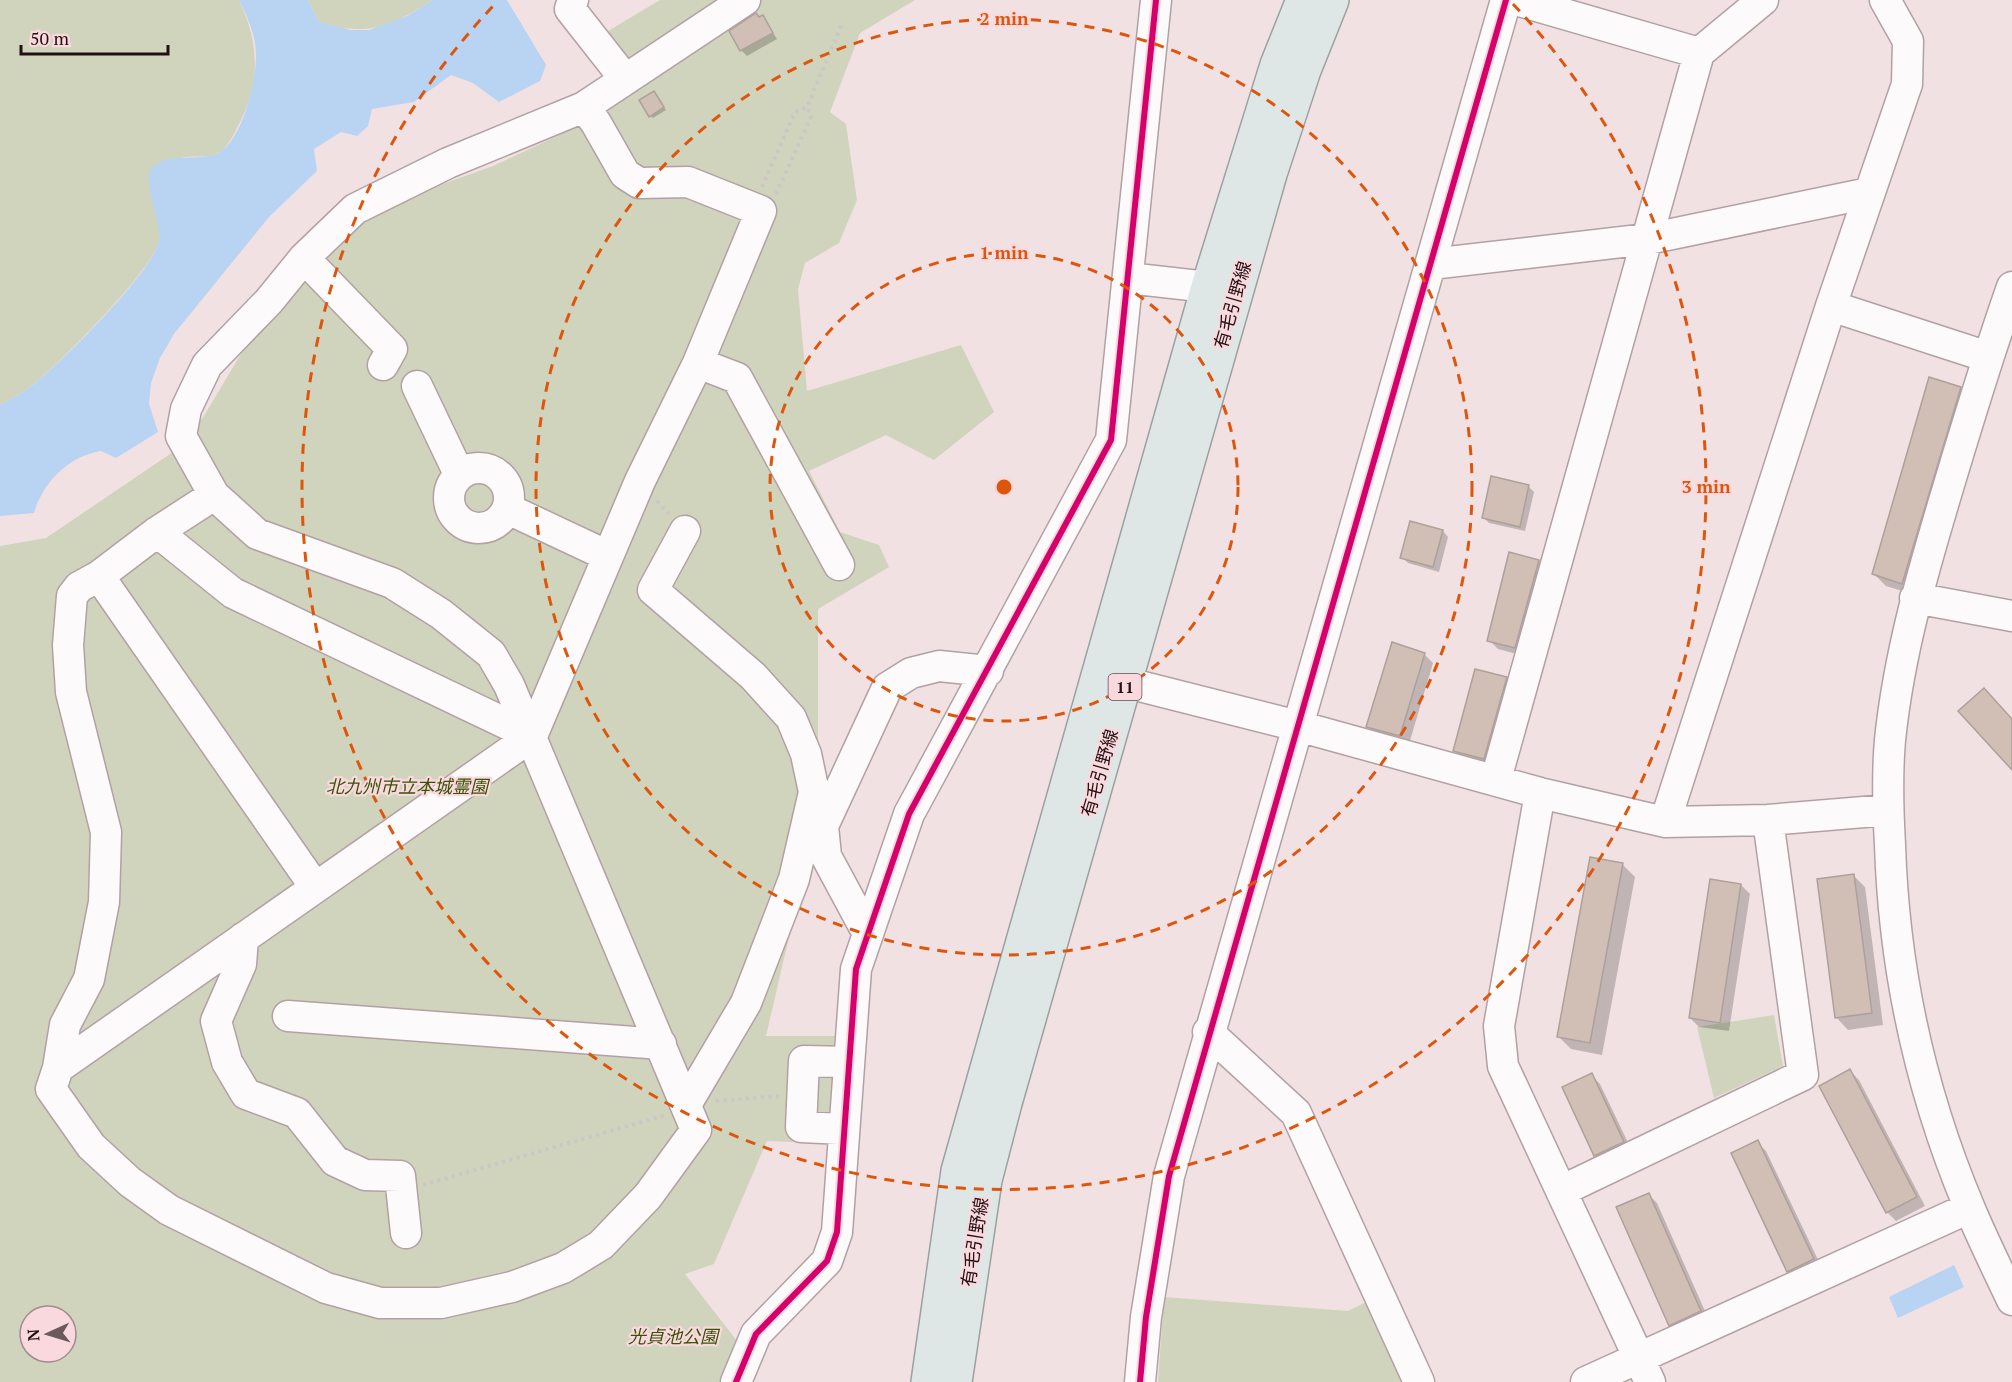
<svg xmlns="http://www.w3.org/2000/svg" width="2012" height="1382" viewBox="0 0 2012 1382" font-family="'PT Serif','Noto Sans JP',serif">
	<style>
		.green { fill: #d0d4bc; fill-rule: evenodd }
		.water { fill: #b9d3f2 }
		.shadow { fill: #0003 }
		.building { fill: #d1bfb5; stroke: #ada09a; stroke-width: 1.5 }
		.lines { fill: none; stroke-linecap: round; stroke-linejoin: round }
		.minor-casing { stroke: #b2a1a4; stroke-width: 33 }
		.major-casing { stroke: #9aa1a0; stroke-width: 36 }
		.path { stroke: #ccc6c7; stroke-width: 4; stroke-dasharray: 3 4.5; stroke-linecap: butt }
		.minor { stroke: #fdfafb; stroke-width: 30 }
		.major { stroke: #dfe6e6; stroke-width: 33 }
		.cycleway-casing { stroke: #fad9de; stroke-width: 10 }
		.cycleway { stroke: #d6006c; stroke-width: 6 }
		.ring { fill: none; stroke: #de550c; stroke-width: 3; stroke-dasharray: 10 8 }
		.labels { text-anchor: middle; stroke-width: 4.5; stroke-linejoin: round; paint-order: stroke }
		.shield { fill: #fad9de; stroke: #634c50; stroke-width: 1.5 }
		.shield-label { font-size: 16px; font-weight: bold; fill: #221013 }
		.street-label { font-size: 18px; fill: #221013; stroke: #fad9de }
		.park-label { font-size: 18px; font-style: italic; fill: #395207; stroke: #fad9de }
		.centre { fill: #de550c; stroke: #fad9de; stroke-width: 3 }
		.ring-label { font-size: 18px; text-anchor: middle; font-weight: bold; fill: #de550c; stroke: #fad9de; stroke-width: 4.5; stroke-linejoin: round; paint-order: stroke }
	</style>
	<rect width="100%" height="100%" fill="#f2e1e3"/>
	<path class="green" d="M0,0H239C260,44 261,84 237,128C233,137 226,149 218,153C205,160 188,153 177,160C167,165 157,176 149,184C154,201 163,225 159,242C150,273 65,357 39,380C27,390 13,398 0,405Z
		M308,0H433C391,26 368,38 319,22Z
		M660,0H725L632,65L603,34Z
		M761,0H915L860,33L830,112L846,124L857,200L839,243L805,263L798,289L807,391L961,345L994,412L934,460L886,435L809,471L840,532L879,545L889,567L818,609V813L766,1036H843L837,1144L767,1141L714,1264L685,1274L737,1341L724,1382H0V546L46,538L173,452L202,419L241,354L350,231L409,196L493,166L572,129L706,35ZM30,1316H66V1352H30Z
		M1774,1015L1783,1066L1714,1098L1697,1027Z
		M1164,1297L1348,1311L1374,1298L1412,1382H1158Z"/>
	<path class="water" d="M239,0H308L319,22L351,30H369L407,16L433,0H507L546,65L540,81L499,102L473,83L451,75L414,102L372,109L368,126L357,136L341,132L314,149L317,171L269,217L174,334L160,358L151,383L149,404L158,432L116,458L101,451C69,456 43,482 34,513L0,516V405C13,398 27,390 38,381C64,359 155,270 159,240C162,222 142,181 151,169C164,152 198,161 216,154C242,144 256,81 256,56C256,36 248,18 239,0Z
		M1954,1265L1964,1287L1898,1318L1889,1297Z"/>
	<path class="shadow" d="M763,17L777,39L747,56L741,50Z
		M656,95L666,110L653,118L650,116Z
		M1960,388L1972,400L1915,595L1886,586L1874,574Z
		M1528,486L1534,492L1525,531L1489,523L1483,517Z
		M1411,523L1443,531L1448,537L1439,572L1408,563L1402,557Z
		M1539,561L1548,570L1524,656L1498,649L1489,640Z
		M1424,654L1433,663L1409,744L1377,736L1368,727Z
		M1506,679L1515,688L1492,768L1463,759L1454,750Z
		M1623,865L1635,877L1602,1055L1571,1049L1559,1037Z
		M1853,875L1865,887L1883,1025L1848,1030L1836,1017Z
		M1741,885L1750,894L1729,1031L1699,1027L1690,1018Z
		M1850,1071L1859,1080L1925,1206L1896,1221L1887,1212Z
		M1591,1075L1600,1084L1632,1151L1605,1164L1596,1155Z
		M1757,1142L1766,1151L1822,1268L1797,1280L1788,1271Z
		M1648,1194L1657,1203L1709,1320L1679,1334L1670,1325Z"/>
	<path class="building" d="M756,13L759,17L763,15L773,33L740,51L729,31Z
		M654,91L664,107L649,117L639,100Z
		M1929,377L1961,387L1902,584L1872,574Z
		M1491,476L1529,485L1520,527L1482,518Z
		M1410,521L1443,530L1433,567L1400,558Z
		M1509,552L1539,560L1515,648L1487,641Z
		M1392,642L1425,653L1400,736L1366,727Z
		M1475,669L1507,677L1484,759L1453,751Z
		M1984,688L2012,719V770L1958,711Z
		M1590,857L1623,863L1590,1043L1557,1037Z
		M1854,874L1872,1013L1835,1018L1817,879Z
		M1710,879L1741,884L1720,1023L1689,1018Z
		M1850,1069L1917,1197L1886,1213L1819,1086Z
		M1592,1073L1624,1142L1594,1156L1562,1087Z
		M1758,1140L1814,1259L1787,1272L1731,1153Z
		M1649,1193L1701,1311L1669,1326L1616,1207Z"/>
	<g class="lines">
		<defs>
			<path id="minor" d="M573,0L570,9L625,79
				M1516,0L1699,53
				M304,258L392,349L383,365
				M1431,264L1648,239L1869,193
				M1128,278L1208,287L1231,293
				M2012,287C1989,353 1968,421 1948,488C1923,571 1899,653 1890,740C1887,774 1888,810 1890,845C1894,970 1921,1093 1970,1209C1983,1240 1998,1270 2012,1300
				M1831,306L1988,357
				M698,363L737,378L839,565
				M417,386L459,474
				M449 498a30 30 0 1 1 60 0a30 30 0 1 1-60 0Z
				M508,509L608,556
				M685,531L653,590L753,676L791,718L806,754L814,792L794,879L746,1003L687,1103
				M157,532L233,593L532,736
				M99,576L157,532L214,495
				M1915,598L2012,616
				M1100,676L1298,726L1540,793L1665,822L1768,820L1888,810
				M1496,779L1699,53L1763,0
				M1540,793L1499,1026L1503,1066L1650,1382
				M1665,822L1831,306L1907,84L1908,41L1885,0
				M315,887L99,576L79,587L72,596L68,645L71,692L106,832L104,902L89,979L65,1025L58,1068L51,1089L91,1146L130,1182L169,1210L326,1288L380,1303H441L512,1287L563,1268L601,1245L648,1196L696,1130L509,685L491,654L441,614L392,583L257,534L214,495L181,436L186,409L207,365L269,301L304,258L355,209L448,163L584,107L745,0
				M868,934L826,856L823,826L887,688L911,673L939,666L988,671
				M243,938L241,964L216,1021L227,1062L246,1094L297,1113L335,1161L365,1175L400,1176L406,1233
				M288,1016L661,1044
				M1208,1032L1296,1113L1419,1382
				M58,1068L532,736L640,481L698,363L761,211L688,182L639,183L625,174L596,123L584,107
				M844,1129L801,1127L804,1061L849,1062
				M1561,1191L1803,1075L1768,820
				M736,1382L756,1334L827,1261L837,1232L856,969L909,814L1111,440L1156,0
				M1140,1382L1146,1317L1169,1176L1506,0
				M1586,1382L1969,1208"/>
			<path id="major" d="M928,1382L958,1171L1208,287L1277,65L1303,0
				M955,1382L985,1180L1005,1103L1270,174L1304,70L1332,0"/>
		</defs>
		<use href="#minor" class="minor-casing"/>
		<use href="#major" class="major-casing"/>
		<path class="path" d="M762,187L795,112L807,107L842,24
			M776,194L811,117L807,107
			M657,501L670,515
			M716,1101L781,1096
			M423,1185L666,1115"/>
		<use href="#minor" class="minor"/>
		<use href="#major" class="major"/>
		<defs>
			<path id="cycleway" d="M736,1382L756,1334L827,1261L837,1232L856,969L909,814L1111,440L1156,0
				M1140,1382L1146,1317L1169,1176L1506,0"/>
		</defs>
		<use href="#cycleway" class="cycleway-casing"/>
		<use href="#cycleway" class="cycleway"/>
	</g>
	<g class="ring">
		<circle cx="1004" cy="487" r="234"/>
		<circle cx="1004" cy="487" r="468"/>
		<path d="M1513 4A702 702 0 1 1 495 4"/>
	</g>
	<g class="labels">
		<rect class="shield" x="1108.5" y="674" width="33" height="26" rx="4.5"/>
		<g class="shield-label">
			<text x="1125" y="693">11</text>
		</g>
		<g class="street-label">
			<text transform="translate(1233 305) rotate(-74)" y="6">有毛引野線</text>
			<text transform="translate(1100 773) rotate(-74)" y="6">有毛引野線</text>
			<text transform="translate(975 1242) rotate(-81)" y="6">有毛引野線</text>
		</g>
		<g class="park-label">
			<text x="407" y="793">北九州市立本城霊園</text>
			<text x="673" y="1343">光貞池公園</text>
		</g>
	</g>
	<circle cx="1004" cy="487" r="9" class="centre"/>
	<g class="ring-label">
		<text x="1004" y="25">2 min</text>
		<text x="1004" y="259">1 min</text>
		<text x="1706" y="493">3 min</text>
	</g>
	<g transform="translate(48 1334) rotate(266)"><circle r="28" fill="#fad9de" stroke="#a4898d" stroke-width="1.5"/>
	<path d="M0-4.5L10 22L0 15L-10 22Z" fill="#6b595c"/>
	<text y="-9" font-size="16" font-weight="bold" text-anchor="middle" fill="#221013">N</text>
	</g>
	<path d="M21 45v9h147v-9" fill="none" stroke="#221013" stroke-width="3"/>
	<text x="30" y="45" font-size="18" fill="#221013" stroke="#fad9de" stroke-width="4.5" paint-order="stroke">50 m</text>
</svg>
